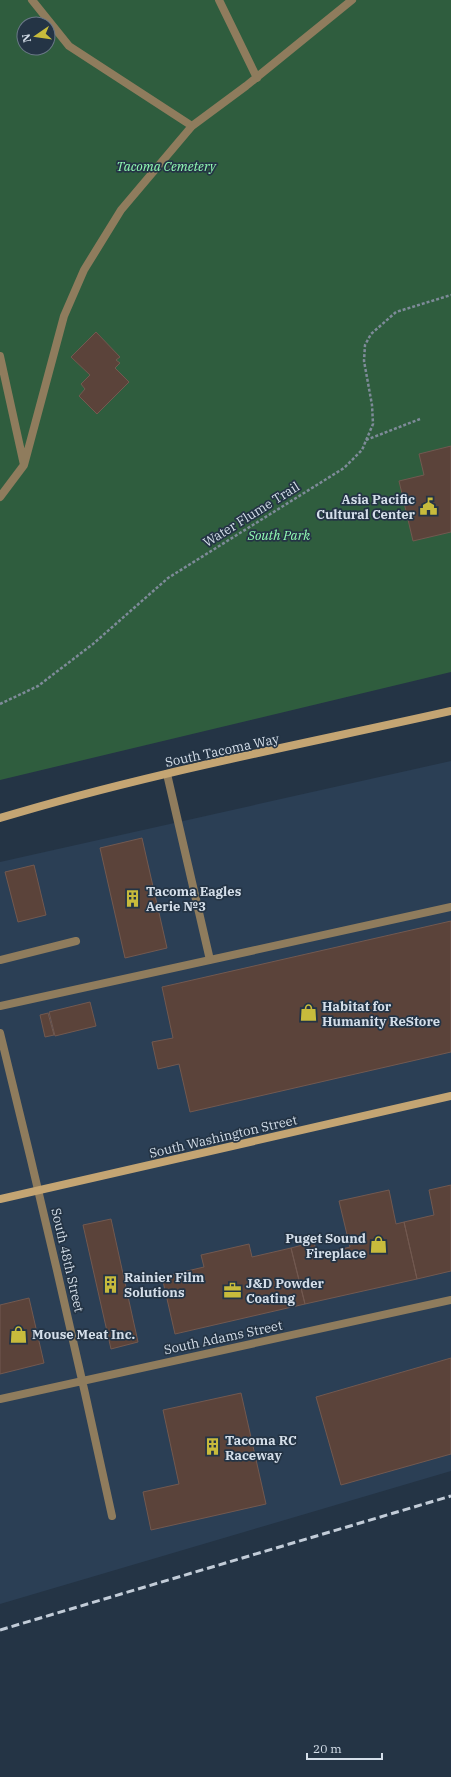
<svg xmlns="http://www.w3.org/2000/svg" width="451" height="1777" viewBox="0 0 451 1777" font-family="'IBM Plex Serif',serif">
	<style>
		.built { fill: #2b3f55 }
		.green { fill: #2f5d3e; fill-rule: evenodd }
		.building { fill: #5b433a; stroke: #725950 }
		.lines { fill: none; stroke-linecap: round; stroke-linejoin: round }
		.path { stroke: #7e8b99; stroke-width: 2.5; stroke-dasharray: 3 2; stroke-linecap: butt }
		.lane { stroke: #8f7c5d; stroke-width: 8 }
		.street { stroke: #8f7c5d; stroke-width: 8 }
		.secondary { stroke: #c4a573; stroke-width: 8 }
		.rail { stroke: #c2ccd8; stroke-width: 3; stroke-dasharray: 8 4; stroke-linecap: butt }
		.labels { text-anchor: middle; stroke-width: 3.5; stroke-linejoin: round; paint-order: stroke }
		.park-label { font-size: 13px; font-style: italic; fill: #92fdb5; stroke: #243445 }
		.poi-label { font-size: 13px; font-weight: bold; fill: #d4dee9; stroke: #243445; text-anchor: start }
		.street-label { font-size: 13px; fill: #d4dee9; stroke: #243445 }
	</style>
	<rect width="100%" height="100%" fill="#243445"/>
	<path class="built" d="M451,761V1471L0,1604V862Z"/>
	<path class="green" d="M0,0H451V672L0,780ZM24,24H48V48H24Z"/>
	<path class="building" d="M96,332L120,357L116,360L120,363L115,368L129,382L97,414L79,396L85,389L81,384L90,375L71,357Z
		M451,446V532L413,541L399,481L424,475L419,454Z
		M142,838L167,948L125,958L100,848Z
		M34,865L46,915L18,922L5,872Z
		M451,921V1052L190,1112L179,1064L158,1069L152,1042L173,1038L162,987Z
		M90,1002L96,1026L55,1036L49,1012Z
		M48,1013L54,1035L45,1037L40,1015Z
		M451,1185V1271L417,1279L404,1222L434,1215L429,1190Z
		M389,1190L396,1224L404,1222L417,1279L305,1304L291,1248L314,1242L317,1255L350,1247L339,1201Z
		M111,1219L138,1342L111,1349L83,1225Z
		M249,1244L252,1257L291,1248L305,1304L175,1334L162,1277L204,1267L201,1255Z
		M29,1298L44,1363L0,1374V1305Z
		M451,1358V1454L341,1485L316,1397Z
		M241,1393L266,1504L151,1530L143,1492L179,1484L163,1410Z"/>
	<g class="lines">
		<path class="path" d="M366,440L420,419
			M0,704L38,686L93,644L168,578L344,468L362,450L373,424L372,405L364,361L365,345L371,334L396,312L451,295"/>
		<path class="lane" d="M32,0L69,46L192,126
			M219,0L257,78
			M0,356L24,465L0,497
			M24,465L64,316L84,270L121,210L192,126L246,86L352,0
			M167,774L210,960
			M0,960L76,941
			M0,1006L451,907"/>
		<path class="street" d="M0,1033C40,1194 77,1354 112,1516
			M0,1399L451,1300"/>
		<path class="secondary" d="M0,818C148,773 300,745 451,711
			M0,1199L451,1096"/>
		<path class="rail" d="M0,1630L451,1496"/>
	</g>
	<defs>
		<symbol id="civic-bare" viewBox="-9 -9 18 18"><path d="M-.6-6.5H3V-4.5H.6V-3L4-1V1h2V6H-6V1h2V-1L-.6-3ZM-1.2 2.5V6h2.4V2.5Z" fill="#c7bb3c" stroke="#243445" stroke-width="2.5" paint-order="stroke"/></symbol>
		<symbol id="building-bare" viewBox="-9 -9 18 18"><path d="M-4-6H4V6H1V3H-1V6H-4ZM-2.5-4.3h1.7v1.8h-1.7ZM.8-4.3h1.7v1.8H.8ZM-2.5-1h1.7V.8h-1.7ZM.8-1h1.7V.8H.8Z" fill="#c7bb3c" stroke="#243445" stroke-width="2.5" paint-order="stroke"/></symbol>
		<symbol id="shop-bare" viewBox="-9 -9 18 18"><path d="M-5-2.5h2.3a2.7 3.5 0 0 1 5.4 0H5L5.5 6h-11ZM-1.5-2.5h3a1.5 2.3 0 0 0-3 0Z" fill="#c7bb3c" stroke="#243445" stroke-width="2.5" paint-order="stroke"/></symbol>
		<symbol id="office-bare" viewBox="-9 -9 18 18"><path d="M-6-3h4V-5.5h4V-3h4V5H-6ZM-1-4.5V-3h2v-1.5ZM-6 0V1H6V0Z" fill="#c7bb3c" stroke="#243445" stroke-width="2.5" paint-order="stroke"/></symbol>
	</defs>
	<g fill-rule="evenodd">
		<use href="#civic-bare" x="416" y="494" width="25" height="25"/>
		<use href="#building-bare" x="120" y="886" width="25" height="25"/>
		<use href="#shop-bare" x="296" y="1000" width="25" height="25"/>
		<use href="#shop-bare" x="366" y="1232" width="25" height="25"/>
		<use href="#building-bare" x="98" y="1272" width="25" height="25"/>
		<use href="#office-bare" x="220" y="1278" width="25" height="25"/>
		<use href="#shop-bare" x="6" y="1322" width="25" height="25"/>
		<use href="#building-bare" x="200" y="1434" width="25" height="25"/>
	</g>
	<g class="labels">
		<g class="park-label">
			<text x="166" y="171">Tacoma Cemetery</text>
			<text x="279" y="540">South Park</text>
		</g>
		<g class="poi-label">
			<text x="415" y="504" text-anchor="end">Asia Pacific<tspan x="415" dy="15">Cultural Center</tspan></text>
			<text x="146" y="896">Tacoma Eagles<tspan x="146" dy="15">Aerie №3</tspan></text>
			<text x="322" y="1011">Habitat for<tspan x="322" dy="15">Humanity ReStore</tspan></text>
			<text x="366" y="1243" text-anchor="end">Puget Sound<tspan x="366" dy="15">Fireplace</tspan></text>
			<text x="124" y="1282">Rainier Film<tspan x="124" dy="15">Solutions</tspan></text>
			<text x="246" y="1288">J&amp;D Powder<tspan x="246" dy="15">Coating</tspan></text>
			<text x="32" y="1339">Mouse Meat Inc.</text>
			<text x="225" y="1445">Tacoma RC<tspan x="225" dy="15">Raceway</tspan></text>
		</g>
		<g class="street-label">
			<text transform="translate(251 514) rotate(-32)" y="5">Water Flume Trail</text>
			<text transform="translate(222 750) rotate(-12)" y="5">South Tacoma Way</text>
			<text transform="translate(223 1136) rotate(-13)" y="5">South Washington Street</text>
			<text transform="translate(68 1260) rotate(77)" y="5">South 48th Street</text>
			<text transform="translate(223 1337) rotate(-12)" y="5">South Adams Street</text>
		</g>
	</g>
	<g transform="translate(36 36) rotate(257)"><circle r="19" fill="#243445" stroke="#6a7887"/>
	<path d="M0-3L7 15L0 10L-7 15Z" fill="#c7bb3c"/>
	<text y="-6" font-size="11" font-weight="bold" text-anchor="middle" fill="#d4dee9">N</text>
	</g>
	<path d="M307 1753v6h75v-6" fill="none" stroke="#d4dee9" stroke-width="2"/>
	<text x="313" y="1753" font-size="12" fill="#d4dee9" stroke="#243445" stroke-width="3" paint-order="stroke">20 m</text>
</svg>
